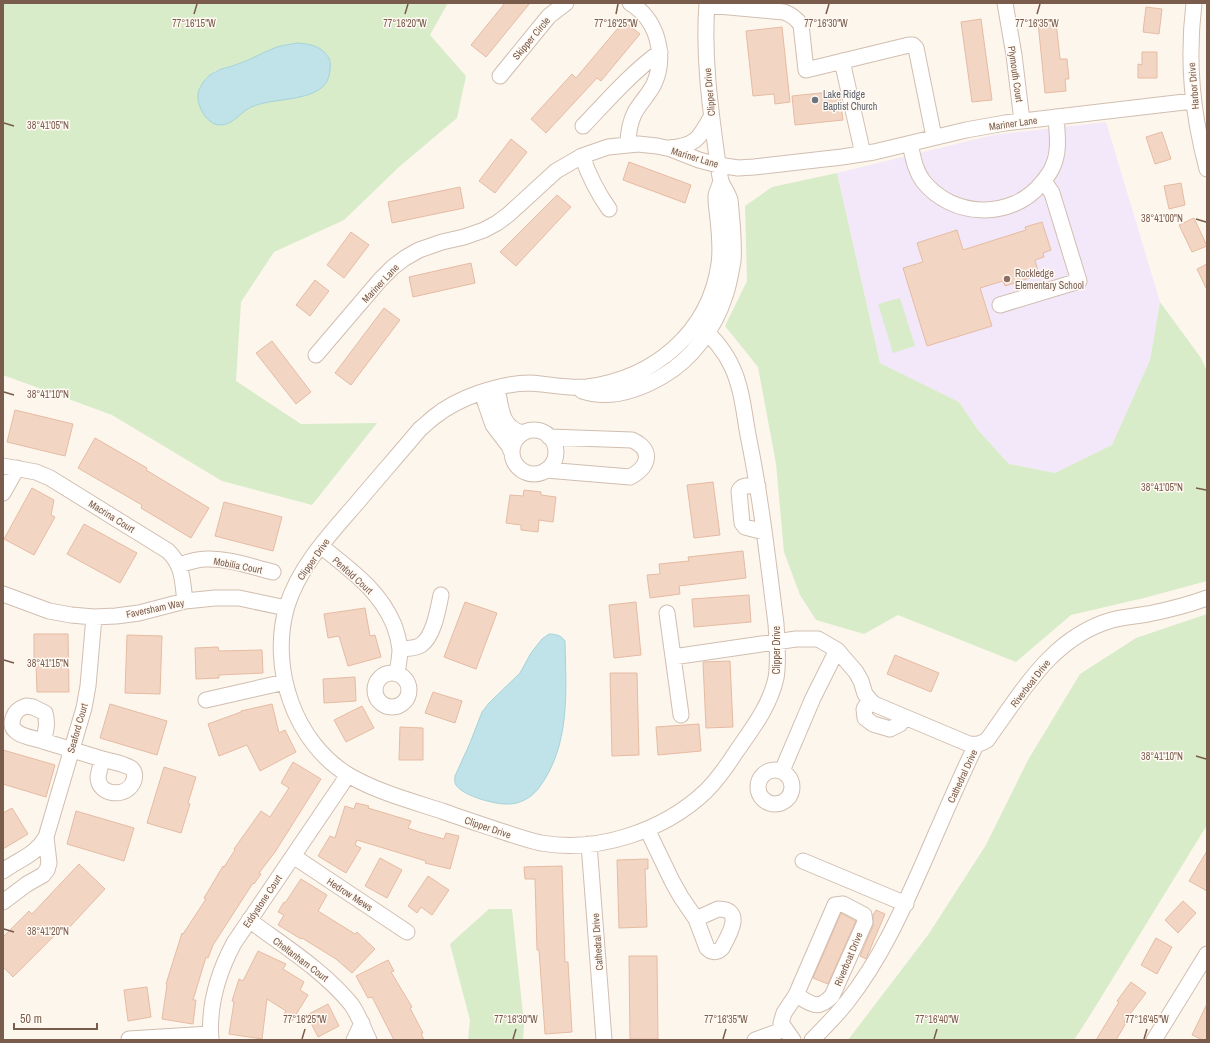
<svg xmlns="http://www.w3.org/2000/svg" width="1210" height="1043" viewBox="0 0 1210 1043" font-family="'Archivo Narrow',sans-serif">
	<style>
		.education { fill: #f3e8fa }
		.green { fill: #d8ecc9; fill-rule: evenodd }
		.water { fill: #bfe3e8; stroke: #a5d3da }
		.building { fill: #f3d5c3; stroke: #e6bba3 }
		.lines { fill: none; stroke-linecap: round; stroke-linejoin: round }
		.minor-casing { stroke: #d1beb0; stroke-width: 17 }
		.minor { stroke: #fff; stroke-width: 15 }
		.ticks { fill: none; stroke: #7a5c4d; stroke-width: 1.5 }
		.worship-dot { fill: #6b7280; stroke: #fffaf3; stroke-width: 1.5 }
		.education-dot { fill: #8d6e63; stroke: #fffaf3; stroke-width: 1.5 }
		.labels { text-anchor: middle; stroke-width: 3; stroke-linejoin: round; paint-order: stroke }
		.street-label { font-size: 10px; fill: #7a5c4d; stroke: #fffaf3 }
		.worship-label { font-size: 10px; fill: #5b616d; stroke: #fffaf3; text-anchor: start }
		.education-label { font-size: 10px; fill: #785e54; stroke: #fffaf3; text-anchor: start }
		.ticks-label { font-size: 10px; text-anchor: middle; fill: #7a5c4d; stroke: #fffaf3; stroke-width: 3; stroke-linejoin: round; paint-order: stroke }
	</style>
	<rect width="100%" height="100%" fill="#fdf6ec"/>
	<path class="education" d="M1106,122L1160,302L1150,360L1112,445L1055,473L1009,464L978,430L959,402L880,363L837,173L993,135Z"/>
	<path class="green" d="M3,3H448L430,35L466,76L457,118L399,167L344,220L274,252L241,302L236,381L301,424L377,423L312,505L222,481L112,415L3,375ZM298,43L306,44V96C290,98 265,100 251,106C237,113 232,128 214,124L199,90C203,84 208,75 215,71C221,68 229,68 236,65C259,58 273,46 298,43Z
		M837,173L880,363L959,402L978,430L1009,464L1055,473L1112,445L1150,360L1160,302L1201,358L1207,371V581L1144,598L1071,615L1016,662L898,615L864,634L816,620L800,595L784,552L776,464L758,367L725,326L747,281L745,206L772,187Z
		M900,298L915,346L893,353L878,304Z
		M1207,614V825L1089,1017L1074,1040H848L928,935L986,845L1028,760L1080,674L1136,638Z
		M489,909H512L524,1024L523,1040H468L470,1020L450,944Z"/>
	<path class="water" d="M298,43C308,44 318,45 325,53C330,58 331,63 330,70C328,107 268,94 246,110C238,116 231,125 220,125C206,125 194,102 199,90C202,83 208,75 215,72C221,68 228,68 235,65C249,61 263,52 277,47C284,45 291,44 298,43Z
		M549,634C555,634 561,635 565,641C566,691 571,746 538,789C532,797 520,804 509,804C496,805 463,796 456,785C454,782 455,779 455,776L470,743L482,712L489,703L520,673L531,653L542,639Z"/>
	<path class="building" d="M505,3H530L486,57L471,45Z
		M1146,7L1162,9L1159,34L1143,32Z
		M981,19L992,100L972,102L961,22Z
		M624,21L640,34L601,81L597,78L546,133L531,119L572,74L576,78Z
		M1056,21L1060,59H1067L1069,79H1065L1066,91L1045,93L1038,22Z
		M782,27L790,102L775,104L774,94L753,96L746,31Z
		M1142,52H1157V78H1138V64L1142,65Z
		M839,91L843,120L795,125L792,96Z
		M1162,132L1171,159L1155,164L1146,137Z
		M511,139L527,152L495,193L479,181Z
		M629,162L691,185L685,203L623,180Z
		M1181,183L1185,205L1169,209L1164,186Z
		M460,187L464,208L392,223L388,202Z
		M557,195L571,207L516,266L500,252Z
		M1194,218L1207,246L1192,252L1179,225Z
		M1042,222L1051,250L1043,253L1044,257L1035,260L1039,275L1005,286L1003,281L980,288L992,326L927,346L903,268L923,262L917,243L957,230L963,250L1026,230L1025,227Z
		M351,232L369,245L344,278L327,265Z
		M471,263L475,283L413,297L409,277Z
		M1207,264V290L1197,269Z
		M315,280L329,291L310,316L296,305Z
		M384,308L400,320L351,385L335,373Z
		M272,341L311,392L296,404L256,353Z
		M15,410L73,424L65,456L7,442Z
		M95,438L147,468L146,470L209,508L191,538L141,508L142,505L78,468Z
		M713,482L720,535L694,538L687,485Z
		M32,488L54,500L51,515L55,517L34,555L4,539Z
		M524,490L541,492V495L556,497L553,522L539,520L538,532L521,530V525L506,523L510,495L523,496Z
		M224,502L282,517L273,551L215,536Z
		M84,524L137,553L120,583L67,554Z
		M743,551L746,578L679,586L680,594L650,598L647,575L660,574L659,564L689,561L688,557Z
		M749,595L751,622L694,627L692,599Z
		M465,602L497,613L476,669L444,657Z
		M636,602L641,655L614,658L609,605Z
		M365,608L370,636L375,635L381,657L348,666L339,636L328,638L324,614Z
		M34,634H68L69,692H37L36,664H34Z
		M127,635L162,636L160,694L125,693Z
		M218,647L219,651L262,650L263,673L219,675V678L196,679L195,648Z
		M895,655L939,673L931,692L887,674Z
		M730,661L733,727L706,728L703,662Z
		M610,673H637L639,755L612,756Z
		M355,677L356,701L324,703L323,679Z
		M433,692L462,701L455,723L425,713Z
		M110,704L167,721L157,755L100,738Z
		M272,704L279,733L285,730L296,752L260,771L247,745L219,756L208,724L241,712V711Z
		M362,706L374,728L346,742L334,720Z
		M699,724L701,751L658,755L656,727Z
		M400,727L423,728V760H399Z
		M3,750L55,765L46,797L3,784Z
		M293,762L321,779L275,852L259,873L261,874L254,884L253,883L213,945L208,958L206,957L193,1000H196L193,1024L162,1019L167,985L166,984L182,933L183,934L206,899L204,898L223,866L224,867L235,850L234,849L261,811L270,817L289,788L281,783Z
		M164,767L196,777L188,803L190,804L181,833L147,823Z
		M356,803L369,806L368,808L411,821L408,828L419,832L444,839L446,833L459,836L450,869L425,863L426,861L357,840L355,845L361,848L346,873L318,856L330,836L335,838L345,806L354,809Z
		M12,808L28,834L3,849V813Z
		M76,811L134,828L124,861L67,844Z
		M1207,851V891L1189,881Z
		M380,858L402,870L387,898L365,886Z
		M648,859V869H645L647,927L619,928L617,860Z
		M79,864L105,889L66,931L62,928L13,977L3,967V937L29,911L32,914Z
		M562,866L565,962H568L572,1032L545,1034L539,950H537L535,879H525L524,867Z
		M428,876L449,890L432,915L421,907L417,913L408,906Z
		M301,879L327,895L318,911L355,934L357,932L375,949L352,973L336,959L302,938L301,939L278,925L284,915L278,912L284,902L285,903Z
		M1183,901L1196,913L1178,933L1165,920Z
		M876,910L885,914L866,959L860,956L873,926V915Z
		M841,913L856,921L828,984L813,978Z
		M1156,938L1172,947L1157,974L1141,965Z
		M258,951L286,964L283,969L304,982L300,990L308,995L292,1021L283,1015L286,1011L267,999L262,1039L229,1034L234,1002L232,1001L239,979L243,981Z
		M629,956H657L658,1039H630Z
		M388,960L394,971L391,972L412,1007L410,1008L423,1033H421L424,1040H394L372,997L368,998L356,976Z
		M1131,982L1146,993L1124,1022L1126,1023L1116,1040H1096L1119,1002L1117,1001Z
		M147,987L151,1017L128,1021L124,990Z
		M328,1004L339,1026L318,1037L307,1015Z
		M1207,1004V1040H1203L1192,1035Z"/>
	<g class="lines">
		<defs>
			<path id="minor" d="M1005,3L1014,55L1022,121
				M1194,3C1187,61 1192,112 1207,169
				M707,5L784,12C792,15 796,18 801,25L806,70L909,45H913L916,48L934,137
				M842,61L863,154
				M500,76L549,16L566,3
				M583,126C607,101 631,73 660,52
				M628,144C628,132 630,122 635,112C641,102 649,94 654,84C667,55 657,19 630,3
				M910,144C913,157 915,170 923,181C952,218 1011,220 1041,184C1046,178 1051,172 1053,166C1060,150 1057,134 1056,117
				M669,148C695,146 699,139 711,117
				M582,156C589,176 597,192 609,209
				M1000,305L1079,281L1052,193L1044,181
				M697,323C712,336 724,349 732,367C742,388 744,413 748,435C761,498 768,561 776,624C777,642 779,661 776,678C770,706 752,729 736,752C727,766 718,779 706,791C664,831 598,853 541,843C527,840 513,835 498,830C480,824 461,818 442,811C411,801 378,792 350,776C294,743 269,667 287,606C299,567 329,535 356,504C377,479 399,454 420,429C425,425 429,421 434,417C457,398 500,383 530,383C549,384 568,389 587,387C654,378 709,333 719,264C722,243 718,222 716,201V195L721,181
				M316,355L380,280L393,267L405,258L419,250L442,242L464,237L484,230L497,223L509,214L556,171L582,156L608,147L638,144L657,146L671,149L699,160L718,165L738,168L754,167L842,157L874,152L966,130L1005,123L1193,101
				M497,388C501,407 501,429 523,433
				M582,391C609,400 639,390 663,376C692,359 715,328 725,296C729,285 731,272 733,261C734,248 733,234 732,221C731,214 731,207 730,200C728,193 723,187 721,181C719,173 718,165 717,157C710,106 703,55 707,3
				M482,393L493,425L509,446L512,453
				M512 452a22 22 0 1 1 44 0a22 22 0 1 1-44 0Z
				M3,466L36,472L50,478L168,551C184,567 182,581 185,601
				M546,470L630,477C649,467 654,450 632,440L549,437
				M758,486C751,486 742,484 739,491L742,523L745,527L764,532
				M3,493L17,468
				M321,546C350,570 379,589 394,625C397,633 399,641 400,649C400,657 398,666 397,674
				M179,565C188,562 197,559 206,559C229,558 252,567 273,572
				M3,594L49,611L71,615L94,617L116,616L139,613L185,601L215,598H239L286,608
				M667,613L681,715
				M400,649C407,648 415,649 421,645C434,636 438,609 441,595
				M673,657L796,639H818L837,650L856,672L861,681L865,694L870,700L874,704L969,744C977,745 981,744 987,740C1022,692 1052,637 1112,620C1124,617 1136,616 1148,614C1168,610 1188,605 1207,598
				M375 690a17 17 0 1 1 34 0a17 17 0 1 1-34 0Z
				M206,700L285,682
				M870,700L864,709L865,718L873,724L890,729L900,724L904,718
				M26,706L33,707L45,713C48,724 46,731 43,741C30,737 7,735 13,718C15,711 20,708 26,706Z
				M43,741L102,759
				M102,759C109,761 127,764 132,769C135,772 135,776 134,780C128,799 98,796 98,777C99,771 101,765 102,759Z
				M758 787a17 17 0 1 1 34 0a17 17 0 1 1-34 0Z
				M782,771L813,698L837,650
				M647,829L672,881L681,897L696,919
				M46,837L84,708L88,686L94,617
				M589,844L604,1040
				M293,856L407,932
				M803,861L906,904
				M3,871C19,859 36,855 46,837L49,863L47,870L43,875L27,884L3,902
				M718,909C745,909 729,935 722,948C717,953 712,953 707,948L696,919Z
				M249,920C284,946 323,970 351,1004C359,1015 363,1028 369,1040
				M129,1039L210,1034
				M211,1040C208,1005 218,973 234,943L348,775
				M354,1040L362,1023
				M755,1040L785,1029
				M793,1040L781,1023L784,1013L796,995L835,905L843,904L864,915L865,922L832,996C817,1011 812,1004 796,995
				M812,1040C824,1028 836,1016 847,1002C881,959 903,909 925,859C942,820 958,782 976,745
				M1154,1040L1207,954"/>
		</defs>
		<use href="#minor" class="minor-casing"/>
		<use href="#minor" class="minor"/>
	</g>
	<path class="ticks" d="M194,14L197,4M405,14L408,4M616,14L618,4M826,14L829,4M1037,14L1040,4M4,123L14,126M1196,219L1206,222M4,392L14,395M1196,488L1206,490M4,660L14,663M1196,756L1206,759M4,929L14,932M302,1039L305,1029M513,1039L516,1029M723,1039L726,1029M934,1039L937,1029M1144,1039L1147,1029"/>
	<circle class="worship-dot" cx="815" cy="100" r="4"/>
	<circle class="education-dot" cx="1007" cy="279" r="4"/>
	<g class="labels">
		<g class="street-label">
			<text transform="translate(531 38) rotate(-50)" y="4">Skipper Circle</text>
			<text transform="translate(1016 74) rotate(82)" y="4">Plymouth Court</text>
			<text transform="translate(1193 86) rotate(-95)" y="4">Harbor Drive</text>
			<text transform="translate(709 92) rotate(-95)" y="4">Clipper Drive</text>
			<text transform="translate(1013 123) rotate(-8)" y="4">Mariner Lane</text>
			<text transform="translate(695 157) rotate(17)" y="4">Mariner Lane</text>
			<text transform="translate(380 283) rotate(-47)" y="4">Mariner Lane</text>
			<text transform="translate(112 516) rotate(32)" y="4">Macrina Court</text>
			<text transform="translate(313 559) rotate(-55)" y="4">Clipper Drive</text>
			<text transform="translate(238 565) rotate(11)" y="4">Mobilia Court</text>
			<text transform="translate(353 575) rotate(42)" y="4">Penfold Court</text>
			<text transform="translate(155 608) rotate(-12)" y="4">Faversham Way</text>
			<text transform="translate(776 650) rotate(-90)" y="4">Clipper Drive</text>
			<text transform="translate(1030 683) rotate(-52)" y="4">Riverboat Drive</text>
			<text transform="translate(77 728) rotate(-74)" y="4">Seaford Court</text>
			<text transform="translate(962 776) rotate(-65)" y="4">Cathedral Drive</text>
			<text transform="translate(488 827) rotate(19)" y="4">Clipper Drive</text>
			<text transform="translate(350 894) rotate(33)" y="4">Hedrow Mews</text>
			<text transform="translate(262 901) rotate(-56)" y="4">Eddystone Court</text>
			<text transform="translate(597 942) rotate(-94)" y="4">Cathedral Drive</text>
			<text transform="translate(301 959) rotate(37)" y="4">Cheltanham Court</text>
			<text transform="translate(848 959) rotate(-67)" y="4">Riverboat Drive</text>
		</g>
		<g class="worship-label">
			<text x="823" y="98">Lake Ridge<tspan x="823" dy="12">Baptist Church</tspan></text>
		</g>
		<g class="education-label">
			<text x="1015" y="277">Rockledge<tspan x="1015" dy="12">Elementary School</tspan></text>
		</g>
	</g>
	<g class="ticks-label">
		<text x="194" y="27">77°16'15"W</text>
		<text x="405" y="27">77°16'20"W</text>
		<text x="616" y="27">77°16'25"W</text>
		<text x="826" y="27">77°16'30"W</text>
		<text x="1037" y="27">77°16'35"W</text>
		<text x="48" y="129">38°41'05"N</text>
		<text x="1162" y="222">38°41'00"N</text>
		<text x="48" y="398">38°41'10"N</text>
		<text x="1162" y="491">38°41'05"N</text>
		<text x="48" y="667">38°41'15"N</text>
		<text x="1162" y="760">38°41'10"N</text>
		<text x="48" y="935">38°41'20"N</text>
		<text x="305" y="1023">77°16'25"W</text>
		<text x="516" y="1023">77°16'30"W</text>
		<text x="726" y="1023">77°16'35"W</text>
		<text x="937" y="1023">77°16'40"W</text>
		<text x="1147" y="1023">77°16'45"W</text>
	</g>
	<rect width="1210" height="1043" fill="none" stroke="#7a5c4d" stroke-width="8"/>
	<path d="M14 1023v6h83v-6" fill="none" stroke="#7a5c4d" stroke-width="2"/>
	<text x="20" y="1023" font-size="12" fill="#7a5c4d" stroke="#fffaf3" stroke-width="3" paint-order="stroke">50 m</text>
</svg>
